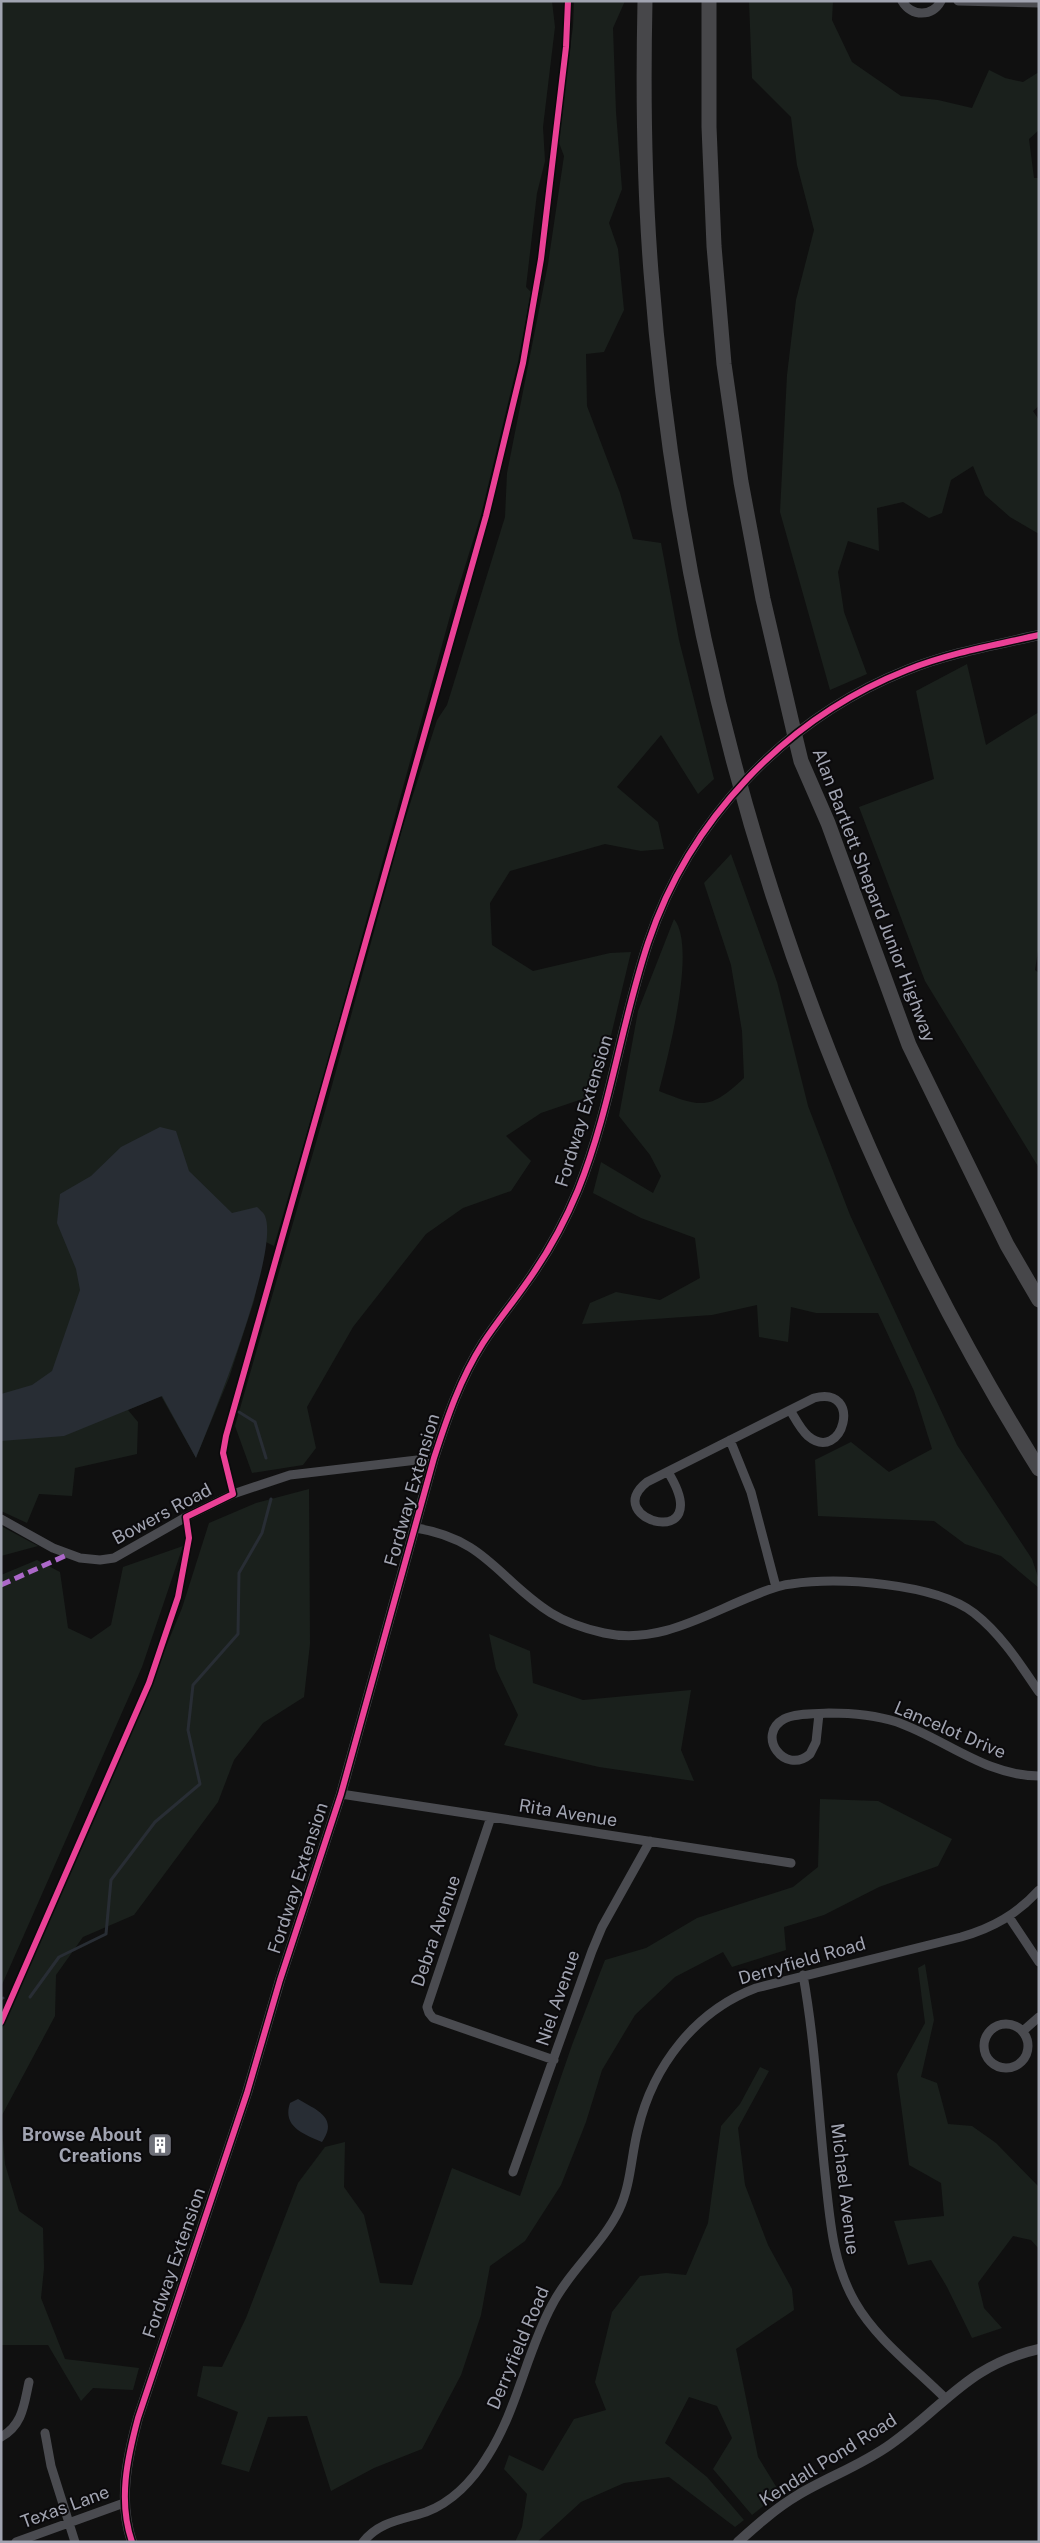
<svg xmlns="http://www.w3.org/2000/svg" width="1040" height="2543" viewBox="0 0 1040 2543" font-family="'Public Sans',sans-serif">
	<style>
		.green { fill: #1a201c }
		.water { fill: #282d34 }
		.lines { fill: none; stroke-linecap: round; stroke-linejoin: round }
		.stream { stroke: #282d34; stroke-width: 3 }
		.minor { stroke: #4a4b50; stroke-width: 9 }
		.tertiary { stroke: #4a4b50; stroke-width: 10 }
		.motorway { stroke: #47474a; stroke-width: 15 }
		.quiet { stroke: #ac68c9; stroke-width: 5; stroke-dasharray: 10 5; stroke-linecap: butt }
		.cycleway-casing { stroke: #0b0a0c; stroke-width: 9 }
		.cycleway { stroke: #ea4096; stroke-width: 6 }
		.labels { text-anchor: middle; stroke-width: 4; stroke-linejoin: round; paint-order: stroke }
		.street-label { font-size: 18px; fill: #a1a4b1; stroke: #0b0a0c }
		.poi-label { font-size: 18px; font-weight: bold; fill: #a1a4b1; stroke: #0b0a0c; text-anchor: end }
	</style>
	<rect width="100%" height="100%" fill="#101010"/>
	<path class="green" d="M1,1H552L555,27L543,127L545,161L537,193L526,287L531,292L518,362L481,515L453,605L327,1064L274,1246L266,1242L254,1301L229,1378L196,1458L161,1396L128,1410L138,1422L137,1454L75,1468L72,1496L39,1494L27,1523L1,1511Z
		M574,1H625L613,28L616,112L622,189L609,223L618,249L624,310L604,352L586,354L587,406L620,493L633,539L661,543L679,640L714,779L698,794L661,735L617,787L658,822L664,849L641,851L605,844L510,871L490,903L492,945L533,971L610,953L631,952L597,1094L541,1113L506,1136L531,1161L511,1191L463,1208L426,1234L353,1327L307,1407L316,1448L303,1465L252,1473L235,1426L325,1111L402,829L437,720L447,705L505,517L507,473L548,264L564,156L558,140L573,26Z
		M749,1H833L832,20L852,62L901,96L938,100L972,108L989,70L1005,78L1023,82L1039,72V130L1029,139L1034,178H1039V406L1033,411L1039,420V534L1010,517L985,495L973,466L951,480L942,513L929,518L903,502L877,508L879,551L848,541L838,572L844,612L867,674L830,690L780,512L787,375L796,300L814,230L797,165L791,117L752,78Z
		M967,664L986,745L1039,712V945L1035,970L1039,973V1168L925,981L859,807L934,779L916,691Z
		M731,854L777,982L808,1106L850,1215L957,1445L1032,1559L1039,1580V1588L1001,1556L965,1544L934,1521L818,1516L815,1460L851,1442L889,1472L932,1449L914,1391L878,1313H816L791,1307L788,1342L759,1337L757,1305L712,1315L582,1324L590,1303L616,1292L660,1300L700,1278L695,1238L641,1218L593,1193L601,1162L653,1193L661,1176L650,1155L619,1116L638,1011L674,919C697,947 668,1056 659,1091C702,1108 710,1110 744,1078L742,1031L731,965L704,883Z
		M309,1489L310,1644L304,1697L263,1723L234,1760L218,1802L134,1915L83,1937L56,1975L55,2016L1,2117V2031L102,1802L182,1608L209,1523L256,1503Z
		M1,1526L38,1546L1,1556Z
		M183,1546L142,1667L1,1987V1575L37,1560L60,1572L68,1628L91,1639L111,1625L123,1567Z
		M489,1634L530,1651L533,1683L583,1700L691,1690L681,1750L694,1781L599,1767L504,1745L518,1715L496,1669Z
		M820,1799L878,1801L952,1839L938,1866L879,1887L824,1915L784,1927L786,1950L732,1967L723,1952L675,1977L635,2015L602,2070L586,2122L561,2185L525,2241L490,2266L481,2315L461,2375L422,2449L374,2468L331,2491L307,2416L268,2417L249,2472L221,2464L238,2412L197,2396L203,2366L222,2367L246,2318L298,2183L325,2147L345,2142L344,2187L364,2215L380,2283L412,2285L452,2168L520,2196L572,2045L605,1960L646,1948L697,1918L793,1887L818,1867Z
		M925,1964L934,2020L921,2077L937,2083L948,2124L972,2126L996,2143L1039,2187V2249L1031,2240L1013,2236L978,2283L984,2308L1002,2328L972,2338L947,2287L931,2260L908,2265L894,2221L944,2216L941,2183L909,2165L897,2074L925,2023L918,1968Z
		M760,2067L769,2071L738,2128L745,2185L768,2245L792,2289L794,2310L736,2349L758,2457L780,2493L752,2515L713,2469L732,2438L717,2406L689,2397L665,2443L707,2477L744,2520L735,2527L669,2477L624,2483L581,2502L537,2542H515L522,2527L527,2494L504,2469L509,2455L543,2471L574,2419L606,2410L595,2382L612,2312L640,2276L666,2273L686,2275L708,2223L721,2126L740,2104Z
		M1,2117L5,2164L19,2211L43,2228L44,2268L41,2298L65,2359L139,2368L133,2390L93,2388L81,2401L48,2345H1Z"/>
	<path class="water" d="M160,1127L176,1131L189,1171L232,1213L257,1207C259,1209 264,1213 265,1216C280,1252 213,1417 196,1458L162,1396L64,1436L1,1441V1394L32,1385L52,1371L80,1290L76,1269L57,1223L60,1194L91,1176L121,1147Z
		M298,2099C316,2110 339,2117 322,2142C304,2134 282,2127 290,2103Z"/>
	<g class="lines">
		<path class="stream" d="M239,1412L255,1422L266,1458
			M30,1997L59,1957L106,1934L111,1880L155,1822L200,1784L188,1730L193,1685L238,1634L239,1573L262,1533L271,1499
			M1,1999L3,1998"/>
		<path class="minor" d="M902,1C912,17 932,17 941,1
			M958,1L1039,3
			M730,1440L751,1492L776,1587
			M668,1472C718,1553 598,1520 647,1482L814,1398C864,1385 843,1465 808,1436C800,1429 795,1418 790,1410
			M1,1519L53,1548L80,1558L100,1560L114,1558L186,1517L233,1494L290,1475L434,1458
			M416,1528C486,1539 499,1580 551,1613C567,1623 586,1629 604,1633C659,1645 706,1614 755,1595C767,1590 779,1585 791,1584C839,1577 935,1583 974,1613C1001,1634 1020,1664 1039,1692
			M819,1714L816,1742L810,1754C785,1776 755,1735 784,1719C795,1713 816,1714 829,1713C852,1713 875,1715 897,1722C945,1739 986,1776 1039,1776
			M341,1794L791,1863
			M491,1817L427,2007L429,2013L433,2018L554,2060
			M1009,1917L1039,1962
			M803,1975C815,2041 818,2108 825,2174C830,2218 832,2262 855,2302C876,2339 915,2368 945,2398
			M984 2046a22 22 0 1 1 44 0a22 22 0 1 1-44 0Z
			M1023,2031L1039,2017
			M513,2172L592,1951L602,1927L650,1841
			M45,2433L51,2466L75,2542
			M1,2437C23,2425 24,2404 29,2382
			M16,2542L124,2503
			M363,2542C380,2521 402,2520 426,2512C452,2502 473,2480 487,2457C517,2411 526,2353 552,2305C570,2270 602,2245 619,2210C631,2185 631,2156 638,2129C653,2066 695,2011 756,1988L961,1937C993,1928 1017,1914 1039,1890"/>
		<path class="tertiary" d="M132,2542C118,2501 127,2459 138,2418L247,2093L280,1980L341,1794L434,1458C447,1418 460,1379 483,1343C496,1323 511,1305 525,1285C546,1256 564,1224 578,1190C610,1111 621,1024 648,943C689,820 786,718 907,670C949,653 995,645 1039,635
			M738,2542C757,2525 776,2508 798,2495C828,2477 862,2465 891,2444C946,2405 968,2365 1039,2349"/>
		<path class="motorway" d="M645,1C643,92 644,182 651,272C683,695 814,1109 1039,1469
			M709,1V127L714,246L724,364L741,482L763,599L794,732L801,761L828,823L909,1045L1007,1245L1039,1300"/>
		<path class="quiet" d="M1,1585L69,1554"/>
		<defs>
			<path id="cycleway" d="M1,2022L149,1683L178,1597L189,1538L186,1517L233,1494L223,1453L226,1436L486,516L523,363L541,259L566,47L568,1
				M132,2542C118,2501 127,2459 138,2418L247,2093L280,1980L341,1794L434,1458C447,1418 460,1379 483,1343C496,1323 511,1305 525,1285C546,1256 564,1224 578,1190C610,1111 621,1024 648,943C689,820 786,718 907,670C949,653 995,645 1039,635"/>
		</defs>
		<use href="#cycleway" class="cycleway-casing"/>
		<use href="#cycleway" class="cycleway"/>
	</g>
	<defs>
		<symbol id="building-square" viewBox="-11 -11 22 22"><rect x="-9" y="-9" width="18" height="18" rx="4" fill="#6e7079" stroke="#0b0a0c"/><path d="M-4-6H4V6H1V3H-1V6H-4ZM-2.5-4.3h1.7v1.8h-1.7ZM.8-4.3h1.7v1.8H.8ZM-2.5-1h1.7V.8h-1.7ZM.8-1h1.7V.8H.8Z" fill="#fff"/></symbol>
	</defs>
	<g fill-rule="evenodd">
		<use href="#building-square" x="146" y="2131" width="28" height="28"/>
	</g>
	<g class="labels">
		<g class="street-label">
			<text transform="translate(874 895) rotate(69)" y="6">Alan Bartlett Shepard Junior Highway</text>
			<text transform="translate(584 1111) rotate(-73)" y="6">Fordway Extension</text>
			<text transform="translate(412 1490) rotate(-74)" y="6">Fordway Extension</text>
			<text transform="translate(162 1514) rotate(-28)" y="6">Bowers Road</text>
			<text transform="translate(950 1730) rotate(23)" y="6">Lancelot Drive</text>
			<text transform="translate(568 1813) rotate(9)" y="6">Rita Avenue</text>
			<text transform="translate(298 1878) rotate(-72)" y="6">Fordway Extension</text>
			<text transform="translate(436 1931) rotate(-71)" y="6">Debra Avenue</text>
			<text transform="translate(802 1961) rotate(-16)" y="6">Derryfield Road</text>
			<text transform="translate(558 1998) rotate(-71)" y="6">Niel Avenue</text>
			<text transform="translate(845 2189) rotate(83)" y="6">Michael Avenue</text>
			<text transform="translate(174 2263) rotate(-71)" y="6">Fordway Extension</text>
			<text transform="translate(518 2348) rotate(-67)" y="6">Derryfield Road</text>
			<text transform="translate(828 2460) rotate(-32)" y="6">Kendall Pond Road</text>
			<text transform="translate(65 2507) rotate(-20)" y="6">Texas Lane</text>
		</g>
		<g class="poi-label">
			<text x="142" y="2141">Browse About<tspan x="142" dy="21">Creations</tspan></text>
		</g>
	</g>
	<rect width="1040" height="2543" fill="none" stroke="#a1a4b1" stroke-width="5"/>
</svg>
